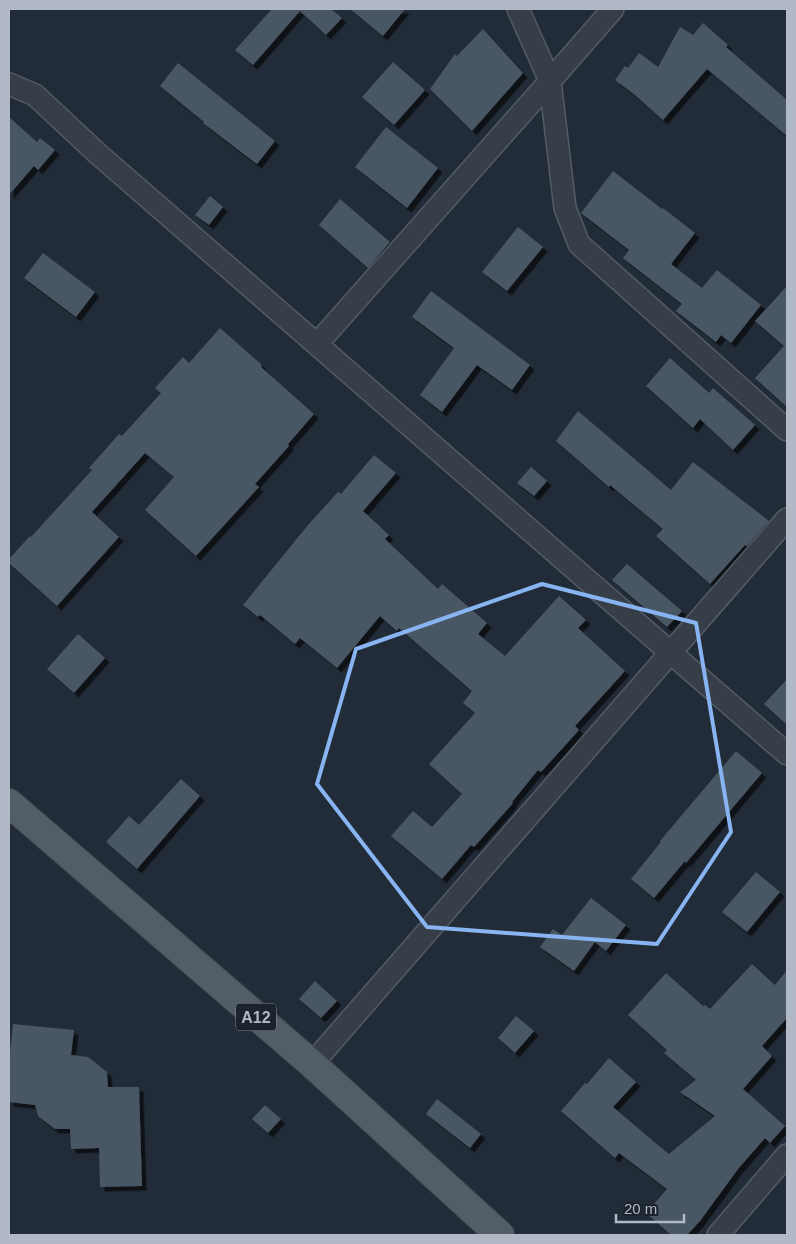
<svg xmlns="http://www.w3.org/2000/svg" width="796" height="1244" viewBox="0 0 796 1244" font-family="Arial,sans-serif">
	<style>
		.building { fill: #4a5664; filter: url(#shadow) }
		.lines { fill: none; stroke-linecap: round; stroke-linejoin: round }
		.minor-casing { stroke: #535c66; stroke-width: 24 }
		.primary-casing { stroke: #3f4752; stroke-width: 30 }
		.minor { stroke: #363e48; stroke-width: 21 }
		.primary { stroke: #535d68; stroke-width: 28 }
		.marked { fill: none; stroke: #88b4f2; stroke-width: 4; stroke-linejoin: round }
		.labels { text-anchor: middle; stroke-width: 4; stroke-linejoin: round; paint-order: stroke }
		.shield { fill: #1b232d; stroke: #838c97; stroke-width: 1 }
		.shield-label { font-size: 16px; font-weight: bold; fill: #b0b9c5 }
	</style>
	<defs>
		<filter id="shadow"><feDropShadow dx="4.5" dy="4.5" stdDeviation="0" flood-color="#0009"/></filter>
	</defs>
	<rect width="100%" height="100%" fill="#222c38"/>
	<path class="building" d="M272,9H331L342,18L326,35L300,11L253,65L235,50Z
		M350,9H405L383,36Z
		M703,23L728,45L726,47L787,100V136L707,69L663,120L635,95L615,80L625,66L628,68L639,53L658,67L680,27L693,35Z
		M483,29L523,73L472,131L430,89L455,54L457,56Z
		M393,62L425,90L394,125L362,97Z
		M178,63L275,141L257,164L203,123L204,122L160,86Z
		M9,117L37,142L40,138L55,150L38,170L34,166L9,195Z
		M386,127L438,168L407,208L355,167Z
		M613,171L662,209L663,208L695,233L671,264L702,288L717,270L761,305L731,343L721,335L716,342L676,311L682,304L623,258L629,250L581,213Z
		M210,196L223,207L209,225L195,215Z
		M340,199L390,242L368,268L319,225Z
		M518,227L543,247L507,291L482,272Z
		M43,253L95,292L76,317L24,278Z
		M787,286V407L755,378L784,346L755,321Z
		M431,291L530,365L512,390L477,365L442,412L420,395L454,348L412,317Z
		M220,328L262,365L261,367L314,414L288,444L289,446L255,484L259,487L196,556L145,510L174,477L145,453L92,512L119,537L57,606L9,563V559L30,536L31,537L92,470L89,468L119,434L122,436L161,393L155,388L183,357L189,363Z
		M670,358L709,393L713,388L755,425L733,450L700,419L693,428L646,386Z
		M578,411L671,490L693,462L769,521L747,546L745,545L710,584L656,536L663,529L610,485L609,487L556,441Z
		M374,455L396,473L363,511L389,535L385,539L438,589L442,584L487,623L478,634L505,656L559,596L586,620L578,628L625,671L575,726L579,730L541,772L538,770L512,802L513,803L474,847L471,845L442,879L391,836L413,811L432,827L462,794L429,764L475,713L463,703L472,691L399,628L397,631L380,616L337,668L300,638L295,644L260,615L258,617L243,605L308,525L338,492L341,494Z
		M531,467L547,481L534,496L517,483Z
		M627,564L682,611L667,627L612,580Z
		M78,634L105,658L74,693L47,669Z
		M787,679V725L764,704Z
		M736,751L762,773L686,863L685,861L654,898L631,879L661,842L660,841Z
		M181,779L200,796L137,869L106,842L129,816L139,825Z
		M756,872L780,892L747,932L722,912Z
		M591,898L626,925L606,951L595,942L574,971L540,947L553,929L562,935Z
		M752,964L775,985L787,970V1018L762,1046L772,1056L743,1089L785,1126L770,1143L765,1138L738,1169L700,1221L687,1235H671L646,1213L667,1189L619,1153L615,1158L561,1111L585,1083L587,1084L609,1058L636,1082L613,1107L653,1141L669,1154L715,1116L680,1092L696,1080L664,1053L667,1050L628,1015L666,973L703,1006L705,1005L710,1009Z
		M315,981L337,1001L321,1018L299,999Z
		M516,1016L534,1031L515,1053L498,1038Z
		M13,1024L74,1030L71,1055L88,1057L107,1072L108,1087H139L142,1186L100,1187L99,1148L71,1149L70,1129H55L38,1116L35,1105L9,1102V1062Z
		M437,1099L481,1134L470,1148L426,1114Z
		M265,1105L281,1119L268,1133L252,1119Z"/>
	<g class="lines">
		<defs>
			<path id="minor" d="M518,9L550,81L565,208L579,244L787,430
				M9,84L35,95L97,153L787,754
				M317,344L550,81L613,9
				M312,1064L787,519
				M718,1235L787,1155"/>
			<path id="primary" d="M9,803L312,1064L500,1235"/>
		</defs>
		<use href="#minor" class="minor-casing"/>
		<use href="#primary" class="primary-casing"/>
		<use href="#minor" class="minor"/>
		<use href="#primary" class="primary"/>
	</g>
	<path class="marked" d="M542,584L696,623L731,832L657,944L427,927L317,784L356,649Z"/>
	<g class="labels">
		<rect class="shield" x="236" y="1003.5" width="40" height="27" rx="4"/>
		<g class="shield-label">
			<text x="256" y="1023">A12</text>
		</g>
	</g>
	<rect width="796" height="1244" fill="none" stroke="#b0b9c5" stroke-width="20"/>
	<path d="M616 1214v8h68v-8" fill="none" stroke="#b0b9c5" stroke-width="2.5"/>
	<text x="624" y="1214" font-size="15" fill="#b0b9c5" stroke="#1b232d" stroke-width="4" paint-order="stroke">20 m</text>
</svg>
